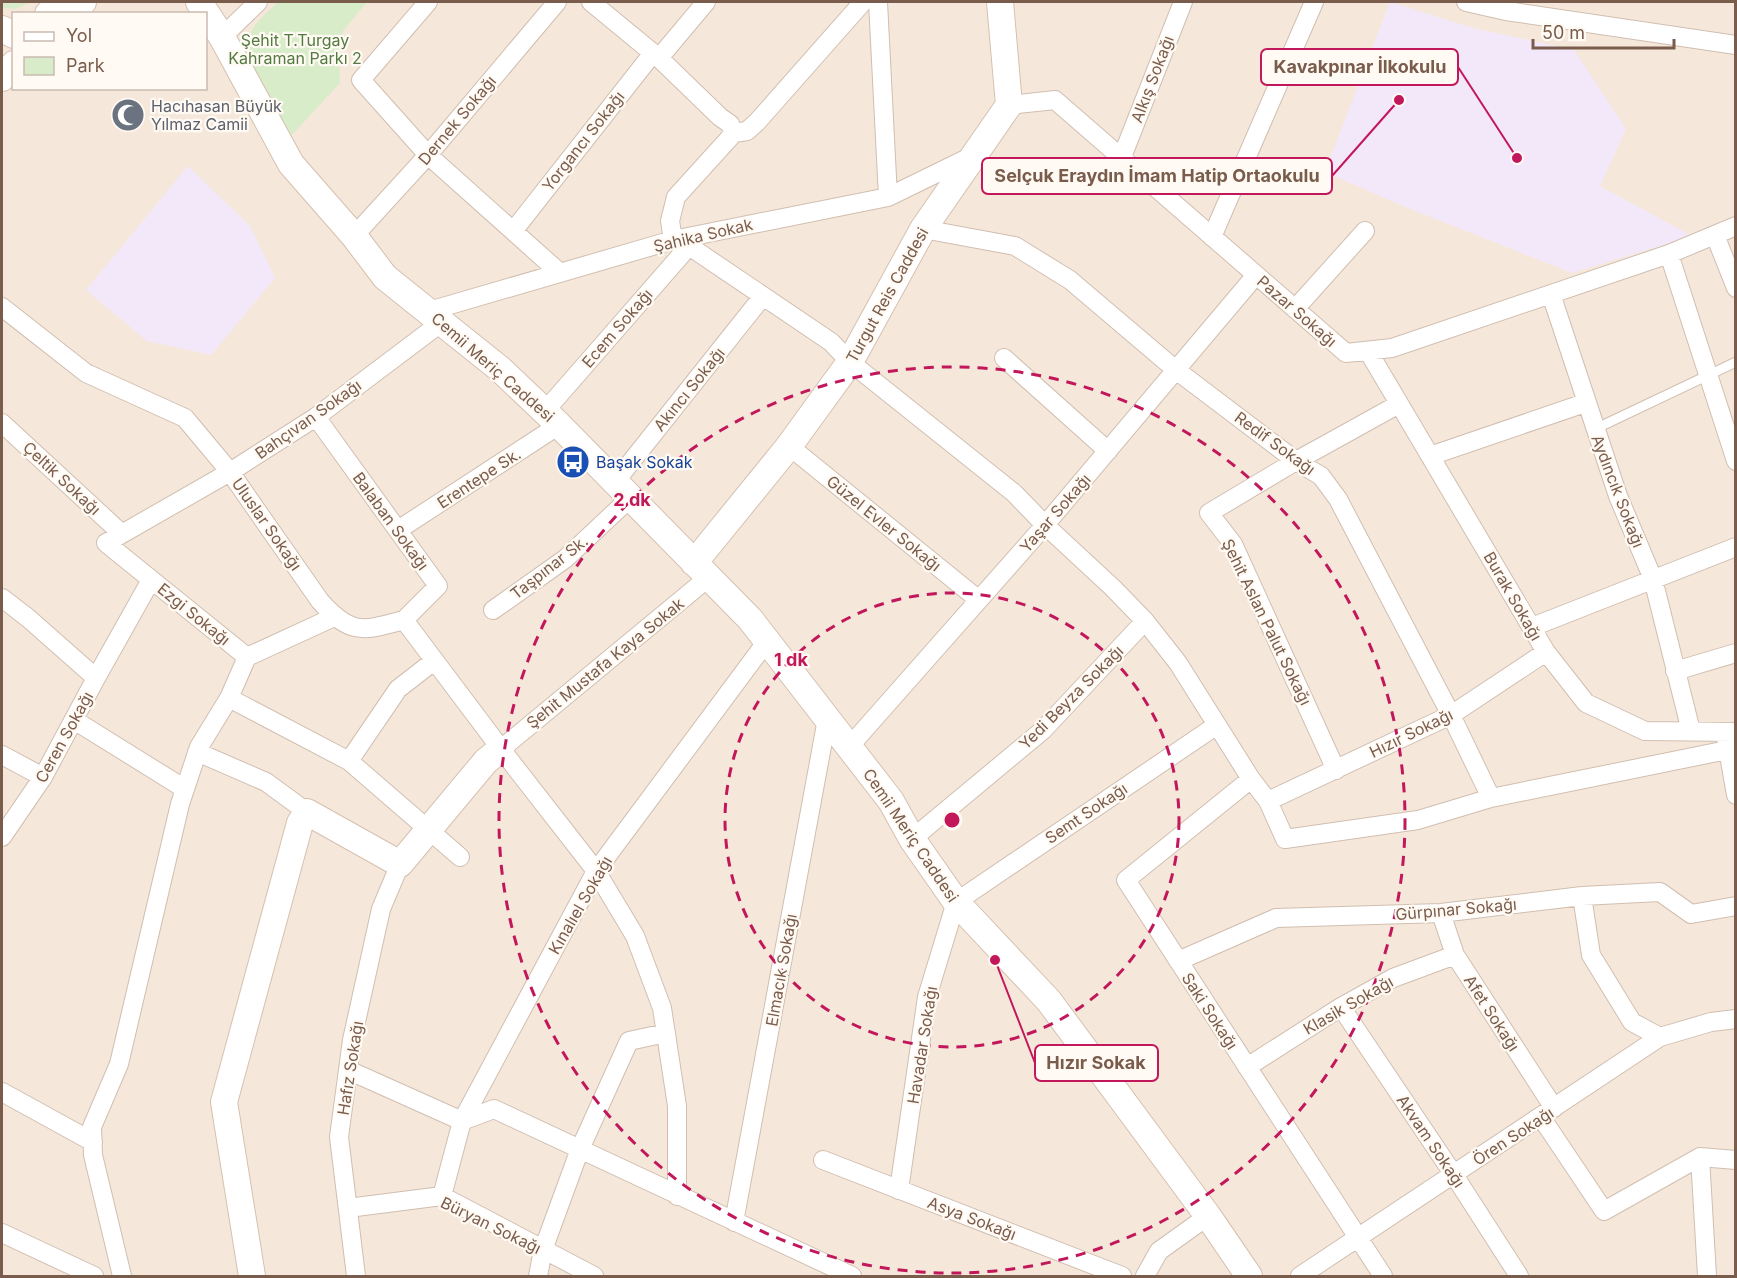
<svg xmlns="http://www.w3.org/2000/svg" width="1737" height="1278" viewBox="0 0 1737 1278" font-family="Inter,sans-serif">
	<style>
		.residential { fill: #f5e8da; fill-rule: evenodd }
		.education { fill: #f3e8fa }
		.green { fill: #d8ecc9 }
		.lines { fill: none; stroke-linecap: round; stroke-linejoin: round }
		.lane-casing { stroke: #d1beb0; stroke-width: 11 }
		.street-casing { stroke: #d1beb0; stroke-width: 20 }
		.secondary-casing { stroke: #d6c0b0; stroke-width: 28 }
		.lane { stroke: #fff; stroke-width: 9 }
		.street { stroke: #fff; stroke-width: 18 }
		.secondary { stroke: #fff; stroke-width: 26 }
		.ring { fill: none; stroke: #c2185b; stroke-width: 3; stroke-dasharray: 10 8 }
		.labels { text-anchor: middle; stroke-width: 4.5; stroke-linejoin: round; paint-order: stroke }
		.park-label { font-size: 16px; fill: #537a41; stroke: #fffaf3 }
		.street-label { font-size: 16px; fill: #7a5c4d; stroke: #fffaf3 }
		.worship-label { font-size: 16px; fill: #5b616d; stroke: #fffaf3; text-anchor: start }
		.transit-label { font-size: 16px; fill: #164399; stroke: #fffaf3; text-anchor: start }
		.centre { fill: #c2185b; stroke: #fffaf3; stroke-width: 3 }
		.ring-label { font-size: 18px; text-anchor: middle; font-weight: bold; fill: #c2185b; stroke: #fffaf3; stroke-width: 4.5; stroke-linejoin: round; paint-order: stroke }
		.leader { fill: none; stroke: #c2185b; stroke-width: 2 }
		.callout-dot { fill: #c2185b; stroke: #fffaf3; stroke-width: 2 }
		.callout { fill: #fffaf3; stroke: #c2185b; stroke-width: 2 }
		.callout-label { font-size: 18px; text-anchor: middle; font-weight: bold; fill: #7a5c4d }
	</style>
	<rect width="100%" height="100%" fill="#fdf6ec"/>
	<path class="residential" d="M2,2H1735V1276H2ZM14,14H206V88H14Z"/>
	<path class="education" d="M1390,2L1473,28L1574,50L1626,129L1600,186L1692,236L1572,273L1403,206L1325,172Z
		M188,166L250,226L275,278L211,355L147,341L86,290Z"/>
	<path class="green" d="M2,2H31L16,9L2,8Z
		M278,2H367L343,31L339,53L340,83L290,137L247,58C244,30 259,20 278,2Z"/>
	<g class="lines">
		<defs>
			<path id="lane" d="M1595,429L1736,362"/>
			<path id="street" d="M428,2L361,80L428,155L560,273
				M591,2L659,58L720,117L730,124L734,133L676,197L670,221L673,240L689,246L831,342L850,362L1014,493L1045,525L1113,588L1145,621L1178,663L1251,779L1268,801L1285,839L1418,820L1491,798L1727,750
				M878,2L888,197
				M1466,2L1506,11L1736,45
				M222,37L258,2
				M659,58L706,2
				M1009,105L1055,100L1346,353L1392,348L1669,254L1736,226
				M734,133L747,131L757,122L863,2
				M1122,157L1183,2
				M923,229L1015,246L1070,280L1176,370L1296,461L1321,476L1338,499L1451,715L1491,798
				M514,230L653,53
				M1715,235L1736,288
				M354,236L428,155L557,2
				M1212,237L1314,2
				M1669,254L1736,461
				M1551,294L1618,496L1653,579L1691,731
				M2,307L86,373L185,418L230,472L320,601C351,636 363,631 404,620L501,749L596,871L635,936L662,1008L677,1106V1196
				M1295,309L1365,231
				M429,311L673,240L888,197L974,155
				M1368,351L1546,652L1586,703L1645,731L1736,732
				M1004,358L1108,451
				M545,411L689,246
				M316,417L438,586L404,620
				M2,423L122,534
				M789,446L979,600
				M1430,456L1585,403
				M615,482L763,296
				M398,530L559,425
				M2,598L28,618L96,678L43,777L2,837
				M493,610L565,559L630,498
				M1532,627L1736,547
				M247,657L334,617
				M1675,671L1736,653
				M96,678L151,580
				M229,698L247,657L106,543L230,472L316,417L442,322
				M74,720L185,789
				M1726,738L1736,795
				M849,747L1045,525L1256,275
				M501,749L709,577
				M197,752L266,782L307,812
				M2,755L43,777
				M349,761L398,689L434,661
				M1336,770L1233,544L1209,513L1296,461L1399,404
				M1251,779L1126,880L1383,1276
				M1268,801L1451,715L1546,652
				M912,839L1043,730L1145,621
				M1582,896L1591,955L1632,1022L1660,1037
				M1441,913L1455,955L1554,1108
				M1178,961L1276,918L1441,913L1582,896L1660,892L1691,914L1736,906
				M1341,1007L1454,1175L1519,1276
				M1247,1067L1341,1007L1393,978L1455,955
				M348,1070L462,1121L494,1109L852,1276
				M2,1092L93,1142
				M1541,1117L1604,1211L1700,1157L1736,1160
				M1700,1157L1707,1276
				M823,1160L1122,1276
				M899,1190L927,997L956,902L1217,725
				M442,1196L462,1121L596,871L767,641
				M348,1208L442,1196L594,1276
				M734,1222L827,719
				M2,1233L94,1276
				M122,1276L93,1155L92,1127L119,1064L180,804L199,747L229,698L349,761L460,857
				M356,1276L339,1137L352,1040L381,909L400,864
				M538,1276L543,1250L580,1149L629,1041L666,1033
				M1145,1276L1159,1251L1208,1216
				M1300,1276L1660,1037L1711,1022L1736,1019"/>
			<path id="secondary" d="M199,2L222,37L291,164L354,236L385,277L500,369L559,425L750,619L891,801L912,839L956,902L1049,1001L1208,1216L1249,1276
				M48,14L59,2
				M72,14L83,2
				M2,29L14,35
				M2,78L14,64
				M694,563L789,446L850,362L923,229L1009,105L1000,2
				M252,1276L224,1102L300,823L307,812L400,864L486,761L501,749"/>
		</defs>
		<use href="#lane" class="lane-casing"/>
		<use href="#street" class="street-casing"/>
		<use href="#secondary" class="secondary-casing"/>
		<use href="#lane" class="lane"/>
		<use href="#street" class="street"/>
		<use href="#secondary" class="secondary"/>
	</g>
	<g class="ring">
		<circle cx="952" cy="820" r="227"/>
		<circle cx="952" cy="820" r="453"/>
	</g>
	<defs>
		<symbol id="mosque-disc" viewBox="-11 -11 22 22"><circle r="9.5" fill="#6b7280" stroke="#fffaf3"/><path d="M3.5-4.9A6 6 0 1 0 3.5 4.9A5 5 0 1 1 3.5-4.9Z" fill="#fff"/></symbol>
		<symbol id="bus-disc" viewBox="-11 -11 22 22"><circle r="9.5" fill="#1a4fb4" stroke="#fffaf3"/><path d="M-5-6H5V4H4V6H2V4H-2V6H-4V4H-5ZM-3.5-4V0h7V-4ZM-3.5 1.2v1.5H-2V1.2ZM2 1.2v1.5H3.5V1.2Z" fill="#fff"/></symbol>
	</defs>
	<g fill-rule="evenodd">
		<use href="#mosque-disc" x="109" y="96" width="38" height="38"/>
		<use href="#bus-disc" x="554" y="443" width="38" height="38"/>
	</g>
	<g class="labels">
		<g class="park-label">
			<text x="295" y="46">Şehit T.Turgay<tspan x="295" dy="18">Kahraman Parkı 2</tspan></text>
		</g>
		<g class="street-label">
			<text transform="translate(1152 79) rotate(-69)" y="6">Alkış Sokağı</text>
			<text transform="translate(457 120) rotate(-50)" y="6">Dernek Sokağı</text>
			<text transform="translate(583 141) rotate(-52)" y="6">Yorgancı Sokağı</text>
			<text transform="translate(703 235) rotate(-13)" y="6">Şahika Sokak</text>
			<text transform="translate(887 295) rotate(-61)" y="6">Turgut Reis Caddesi</text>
			<text transform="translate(1297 311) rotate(41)" y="6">Pazar Sokağı</text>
			<text transform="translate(617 328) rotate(-49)" y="6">Ecem Sokağı</text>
			<text transform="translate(493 367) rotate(41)" y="6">Cemii Meriç Caddesi</text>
			<text transform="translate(689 389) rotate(-51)" y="6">Akıncı Sokağı</text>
			<text transform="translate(308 419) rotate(-35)" y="6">Bahçıvan Sokağı</text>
			<text transform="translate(1275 443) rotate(36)" y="6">Redif Sokağı</text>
			<text transform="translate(62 478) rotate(43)" y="6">Çeltik Sokağı</text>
			<text transform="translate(479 478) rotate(-33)" y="6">Erentepe Sk.</text>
			<text transform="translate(1618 491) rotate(69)" y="6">Aydıncık Sokağı</text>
			<text transform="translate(1055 513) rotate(-49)" y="6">Yaşar Sokağı</text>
			<text transform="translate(391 521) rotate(54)" y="6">Balaban Sokağı</text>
			<text transform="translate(884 523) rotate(39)" y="6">Güzel Evler Sokağı</text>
			<text transform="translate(267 524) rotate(55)" y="6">Uluslar Sokağı</text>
			<text transform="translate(549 567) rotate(-38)" y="6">Taşpınar Sk.</text>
			<text transform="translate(1513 596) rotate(60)" y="6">Burak Sokağı</text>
			<text transform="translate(194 614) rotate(39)" y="6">Ezgi Sokağı</text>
			<text transform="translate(1267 622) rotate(64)" y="6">Şehit Aslan Palut Sokağı</text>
			<text transform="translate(605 663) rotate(-39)" y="6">Şehit Mustafa Kaya Sokak</text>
			<text transform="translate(1071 697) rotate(-45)" y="6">Yedi Beyza Sokağı</text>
			<text transform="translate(1411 733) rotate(-26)" y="6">Hızır Sokağı</text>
			<text transform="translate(64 737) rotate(-61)" y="6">Ceren Sokağı</text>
			<text transform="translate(1086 813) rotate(-34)" y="6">Semt Sokağı</text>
			<text transform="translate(911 835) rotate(56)" y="6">Cemii Meriç Caddesi</text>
			<text transform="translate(580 905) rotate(-60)" y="6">Kınalıel Sokağı</text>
			<text transform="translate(1456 909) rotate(-5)" y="6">Gürpınar Sokağı</text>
			<text transform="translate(781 970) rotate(-80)" y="6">Elmacık Sokağı</text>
			<text transform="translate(1348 1005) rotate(-30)" y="6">Klasik Sokağı</text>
			<text transform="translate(1210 1011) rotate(57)" y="6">Saki Sokağı</text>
			<text transform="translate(1492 1013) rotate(57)" y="6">Afet Sokağı</text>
			<text transform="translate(922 1045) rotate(-81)" y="6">Havadar Sokağı</text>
			<text transform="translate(350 1068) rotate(-81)" y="6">Hafız Sokağı</text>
			<text transform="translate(1513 1136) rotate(-33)" y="6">Ören Sokağı</text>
			<text transform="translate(1431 1141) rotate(56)" y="6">Akvam Sokağı</text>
			<text transform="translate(972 1218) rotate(21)" y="6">Asya Sokağı</text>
			<text transform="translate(491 1225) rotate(26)" y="6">Büryan Sokağı</text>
		</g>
		<g class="worship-label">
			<text x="151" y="112">Hacıhasan Büyük<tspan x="151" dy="18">Yılmaz Camii</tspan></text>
		</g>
		<g class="transit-label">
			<text x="596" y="468">Başak Sokak</text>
		</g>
	</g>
	<circle cx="952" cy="820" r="9" class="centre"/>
	<g class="ring-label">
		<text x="632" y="506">2 dk</text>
		<text x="791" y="666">1 dk</text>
	</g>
	<path class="leader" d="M1517 158L1458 67M1399 100L1332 176M995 960L1035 1063"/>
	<g class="callout-dot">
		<circle cx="1517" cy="158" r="6"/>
		<circle cx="1399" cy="100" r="6"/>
		<circle cx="995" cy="960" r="6"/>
	</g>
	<g class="callout">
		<rect x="1261" y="49" width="197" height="36" rx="6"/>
		<rect x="982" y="158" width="350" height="36" rx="6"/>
		<rect x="1035" y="1045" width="123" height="36" rx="6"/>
	</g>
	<g class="callout-label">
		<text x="1360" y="73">Kavakpınar İlkokulu</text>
		<text x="1157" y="182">Selçuk Eraydın İmam Hatip Ortaokulu</text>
		<text x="1096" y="1069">Hızır Sokak</text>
	</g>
	<rect width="1737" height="1278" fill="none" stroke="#7a5c4d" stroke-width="6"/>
	<rect x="12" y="12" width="195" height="78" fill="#fffaf3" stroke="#cabbb1" stroke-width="1.5"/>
	<rect x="24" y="32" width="30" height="9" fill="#ffffff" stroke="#cabbb1" stroke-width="1.5"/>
	<text x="66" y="42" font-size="18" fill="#7a5c4d">Yol</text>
	<rect x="24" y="57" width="30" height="18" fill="#d8ecc9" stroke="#cabbb1" stroke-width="1.5"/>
	<text x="66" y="72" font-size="18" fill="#7a5c4d">Park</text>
	<path d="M1533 39v9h141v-9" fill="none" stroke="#7a5c4d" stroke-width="3"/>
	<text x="1542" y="39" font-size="18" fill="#7a5c4d" stroke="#fffaf3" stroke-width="4.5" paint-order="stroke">50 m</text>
</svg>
